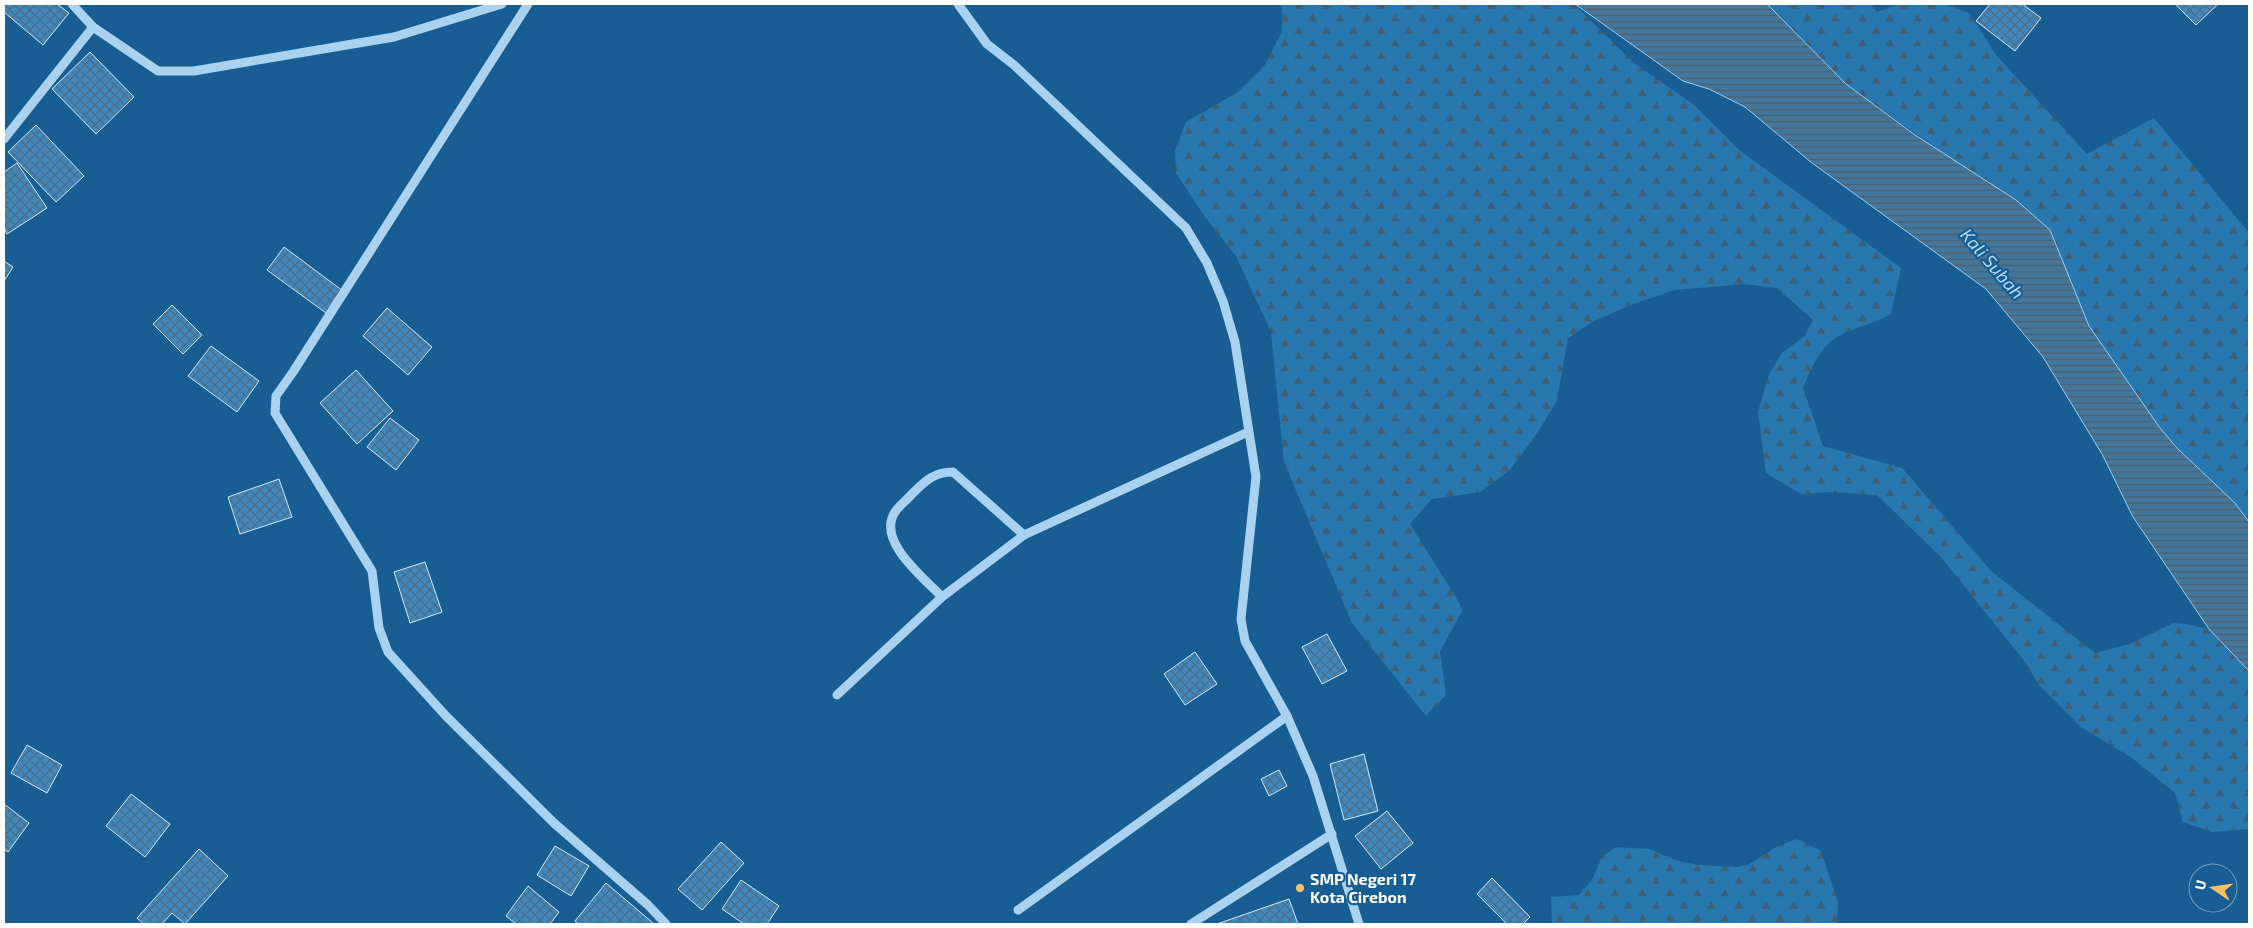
<svg xmlns="http://www.w3.org/2000/svg" width="2253" height="928" font-family="'Exo 2',sans-serif">
  <style>
    .forest { fill: url(#forest-firs) }
    .water { fill: url(#water-rules); stroke: #9ccff2 }
    .building { fill: url(#building-cross-hatch); stroke: #d0e9fb }
    .lines { fill: none; stroke-linecap: round; stroke-linejoin: round }
    .minor { stroke: #a9d2f0; stroke-width: 9 }
    .poi-dot { fill: #ffc068; stroke: #195e93; stroke-width: 2 }
    .labels { text-anchor: middle; stroke-width: 4.5; stroke-linejoin: round; paint-order: stroke }
    .poi-label { font-size: 16px; font-weight: bold; fill: #fff; stroke: #195e93; text-anchor: start }
    .water-label { font-size: 18px; font-style: italic; fill: #b5dbf6; stroke: #195e93 }
  </style>
  <defs>
    <pattern id="forest-firs" width="22" height="20" patternUnits="userSpaceOnUse" patternTransform="scale(1.25)"><rect width="22" height="20" fill="#2977af"/><path d="M5 1l3.5 6h-7zM16 11l3.5 6h-7z" fill="#3c5f79"/></pattern>
    <pattern id="water-rules" width="6" height="5" patternUnits="userSpaceOnUse" patternTransform="scale(1.25)"><rect width="6" height="5" fill="#45769b"/><path d="M0 2.5h6" fill="none" stroke="#495f70"/></pattern>
    <pattern id="building-cross-hatch" width="8" height="8" patternUnits="userSpaceOnUse" patternTransform="scale(1.25)"><rect width="8" height="8" fill="#4287ba"/><path d="M0 0l8 8M0 8l8-8" fill="none" stroke="#466f8e"/></pattern>
  </defs>
  <rect width="100%" height="100%" fill="#195e93"/>
  <g class="forest">
    <path d="M1282,4H1574L1635,64L1693,104L1739,150L1901,268L1891,314C1874,324 1851,328 1837,337C1819,348 1811,369 1803,388L1823,446L1902,468L1991,571L2095,653L2130,644L2173,623L2187,624L2209,629L2249,671V829L2212,832L2183,822L2175,793L2132,758L2081,727L2039,685L2022,658L1941,557L1877,495L1832,492L1801,494L1766,473L1758,412L1769,374L1782,353L1805,336L1813,320L1777,288L1744,284L1675,290L1633,304L1594,321L1568,338L1557,400L1538,432L1510,470L1480,492L1432,499L1410,524L1463,609L1440,652L1446,695L1426,716L1352,623L1284,462L1271,332L1236,256L1205,217L1176,173L1175,151L1186,122L1238,92L1265,65L1282,31Z"/>
    <polygon points="1767,4 1871,4 1877,12 1900,4 1944,4 1969,13 1996,55 2087,154 2154,118 2249,233 2249,522 2235,503 2177,448 2160,428 2089,326 2050,230 1846,84"/>
    <polygon points="1797,839 1821,851 1838,903 1837,924 1552,924 1551,897 1579,895 1592,880 1602,857 1616,847 1649,849 1678,861 1698,865 1737,867 1748,865 1776,847"/>
  </g>
  <polygon class="water" points="1575,4 1767,4 1846,84 1915,135 2016,200 2050,230 2089,326 2160,428 2177,448 2235,503 2249,522 2249,671 2209,629 2133,517 2102,454 2043,357 1986,289 1812,163 1745,107 1709,89 1683,81"/>
  <g class="building">
    <polygon points="4,4 57,4 69,13 43,45 4,12"/>
    <polygon points="1990,4 2022,4 2041,18 2015,51 1976,21"/>
    <polygon points="2175,4 2218,4 2196,25"/>
    <polygon points="90,52 134,97 96,134 52,89"/>
    <polygon points="36,125 84,176 56,202 8,152"/>
    <polygon points="17,163 47,208 7,234 4,228 4,172"/>
    <polygon points="284,247 343,291 326,313 267,270"/>
    <polygon points="4,261 13,267 4,281"/>
    <polygon points="172,305 202,335 183,354 153,324"/>
    <polygon points="387,308 432,347 408,375 363,336"/>
    <polygon points="211,346 259,381 237,412 188,376"/>
    <polygon points="356,370 393,411 357,444 320,403"/>
    <polygon points="390,418 419,440 396,470 367,447"/>
    <polygon points="279,479 292,517 240,534 228,497"/>
    <polygon points="425,562 442,612 410,623 394,572"/>
    <polygon points="1327,634 1347,671 1322,684 1302,647"/>
    <polygon points="1195,652 1217,684 1185,705 1164,674"/>
    <polygon points="27,745 62,765 47,793 11,773"/>
    <polygon points="1364,754 1378,811 1344,820 1330,764"/>
    <polygon points="1279,770 1287,786 1269,796 1261,779"/>
    <polygon points="131,794 170,824 145,857 106,826"/>
    <polygon points="4,804 29,823 8,852 4,849"/>
    <polygon points="1387,811 1413,843 1381,869 1355,836"/>
    <polygon points="721,842 744,863 702,910 678,889"/>
    <polygon points="555,846 589,866 571,896 537,875"/>
    <polygon points="199,849 228,876 185,924 172,913 162,924 144,924 137,918"/>
    <polygon points="1492,878 1530,917 1523,924 1507,924 1477,894"/>
    <polygon points="741,880 779,906 767,924 744,924 722,909"/>
    <polygon points="606,883 653,923 651,924 578,924 575,921"/>
    <polygon points="528,886 559,912 550,924 516,924 506,916"/>
    <polygon points="1289,899 1298,924 1217,924"/>
  </g>
  <g class="lines">
    <g class="minor">
      <polyline points="72,4 93,27"/>
      <polyline points="528,4 293,372 276,396 275,413 372,571 379,628 388,652 446,716 554,823 648,905 666,924"/>
      <polyline points="958,4 987,44 1014,65 1186,228 1207,263 1223,301 1235,342 1256,477 1241,619 1245,641 1287,716 1313,776 1359,924"/>
      <polyline points="4,139 93,27 158,71 194,71 394,37 502,4"/>
      <path d="M942,597C924,578 876,541 895,512C899,506 906,501 911,495C924,482 933,472 953,472L1024,535"/>
      <polyline points="837,695 942,597 1024,535 1248,432"/>
      <polyline points="1018,910 1287,716"/>
      <polyline points="1191,924 1332,834"/>
    </g>
  </g>
  <circle class="poi-dot" cx="1300" cy="888" r="5"/>
  <g class="labels">
    <g class="poi-label">
      <text x="1310" y="885">SMP Negeri 17<tspan x="1310" dy="18">Kota Cirebon</tspan></text>
    </g>
    <g class="water-label">
      <text transform="translate(1992 264) rotate(49)" y="6">Kali Subah</text>
    </g>
  </g>
  <rect width="2253" height="928" fill="none" stroke="#ffffff" stroke-width="10"/>
  <g transform="translate(2213 888) rotate(283)"><circle r="24" fill="#195e93" stroke="#759ebe"/>
  <path d="M0-4L9 19L0 12L-9 19Z" fill="#ffc068"/>
  <text y="-8" font-size="14" font-weight="bold" text-anchor="middle" fill="#ffffff">U</text>
  </g>
</svg>
